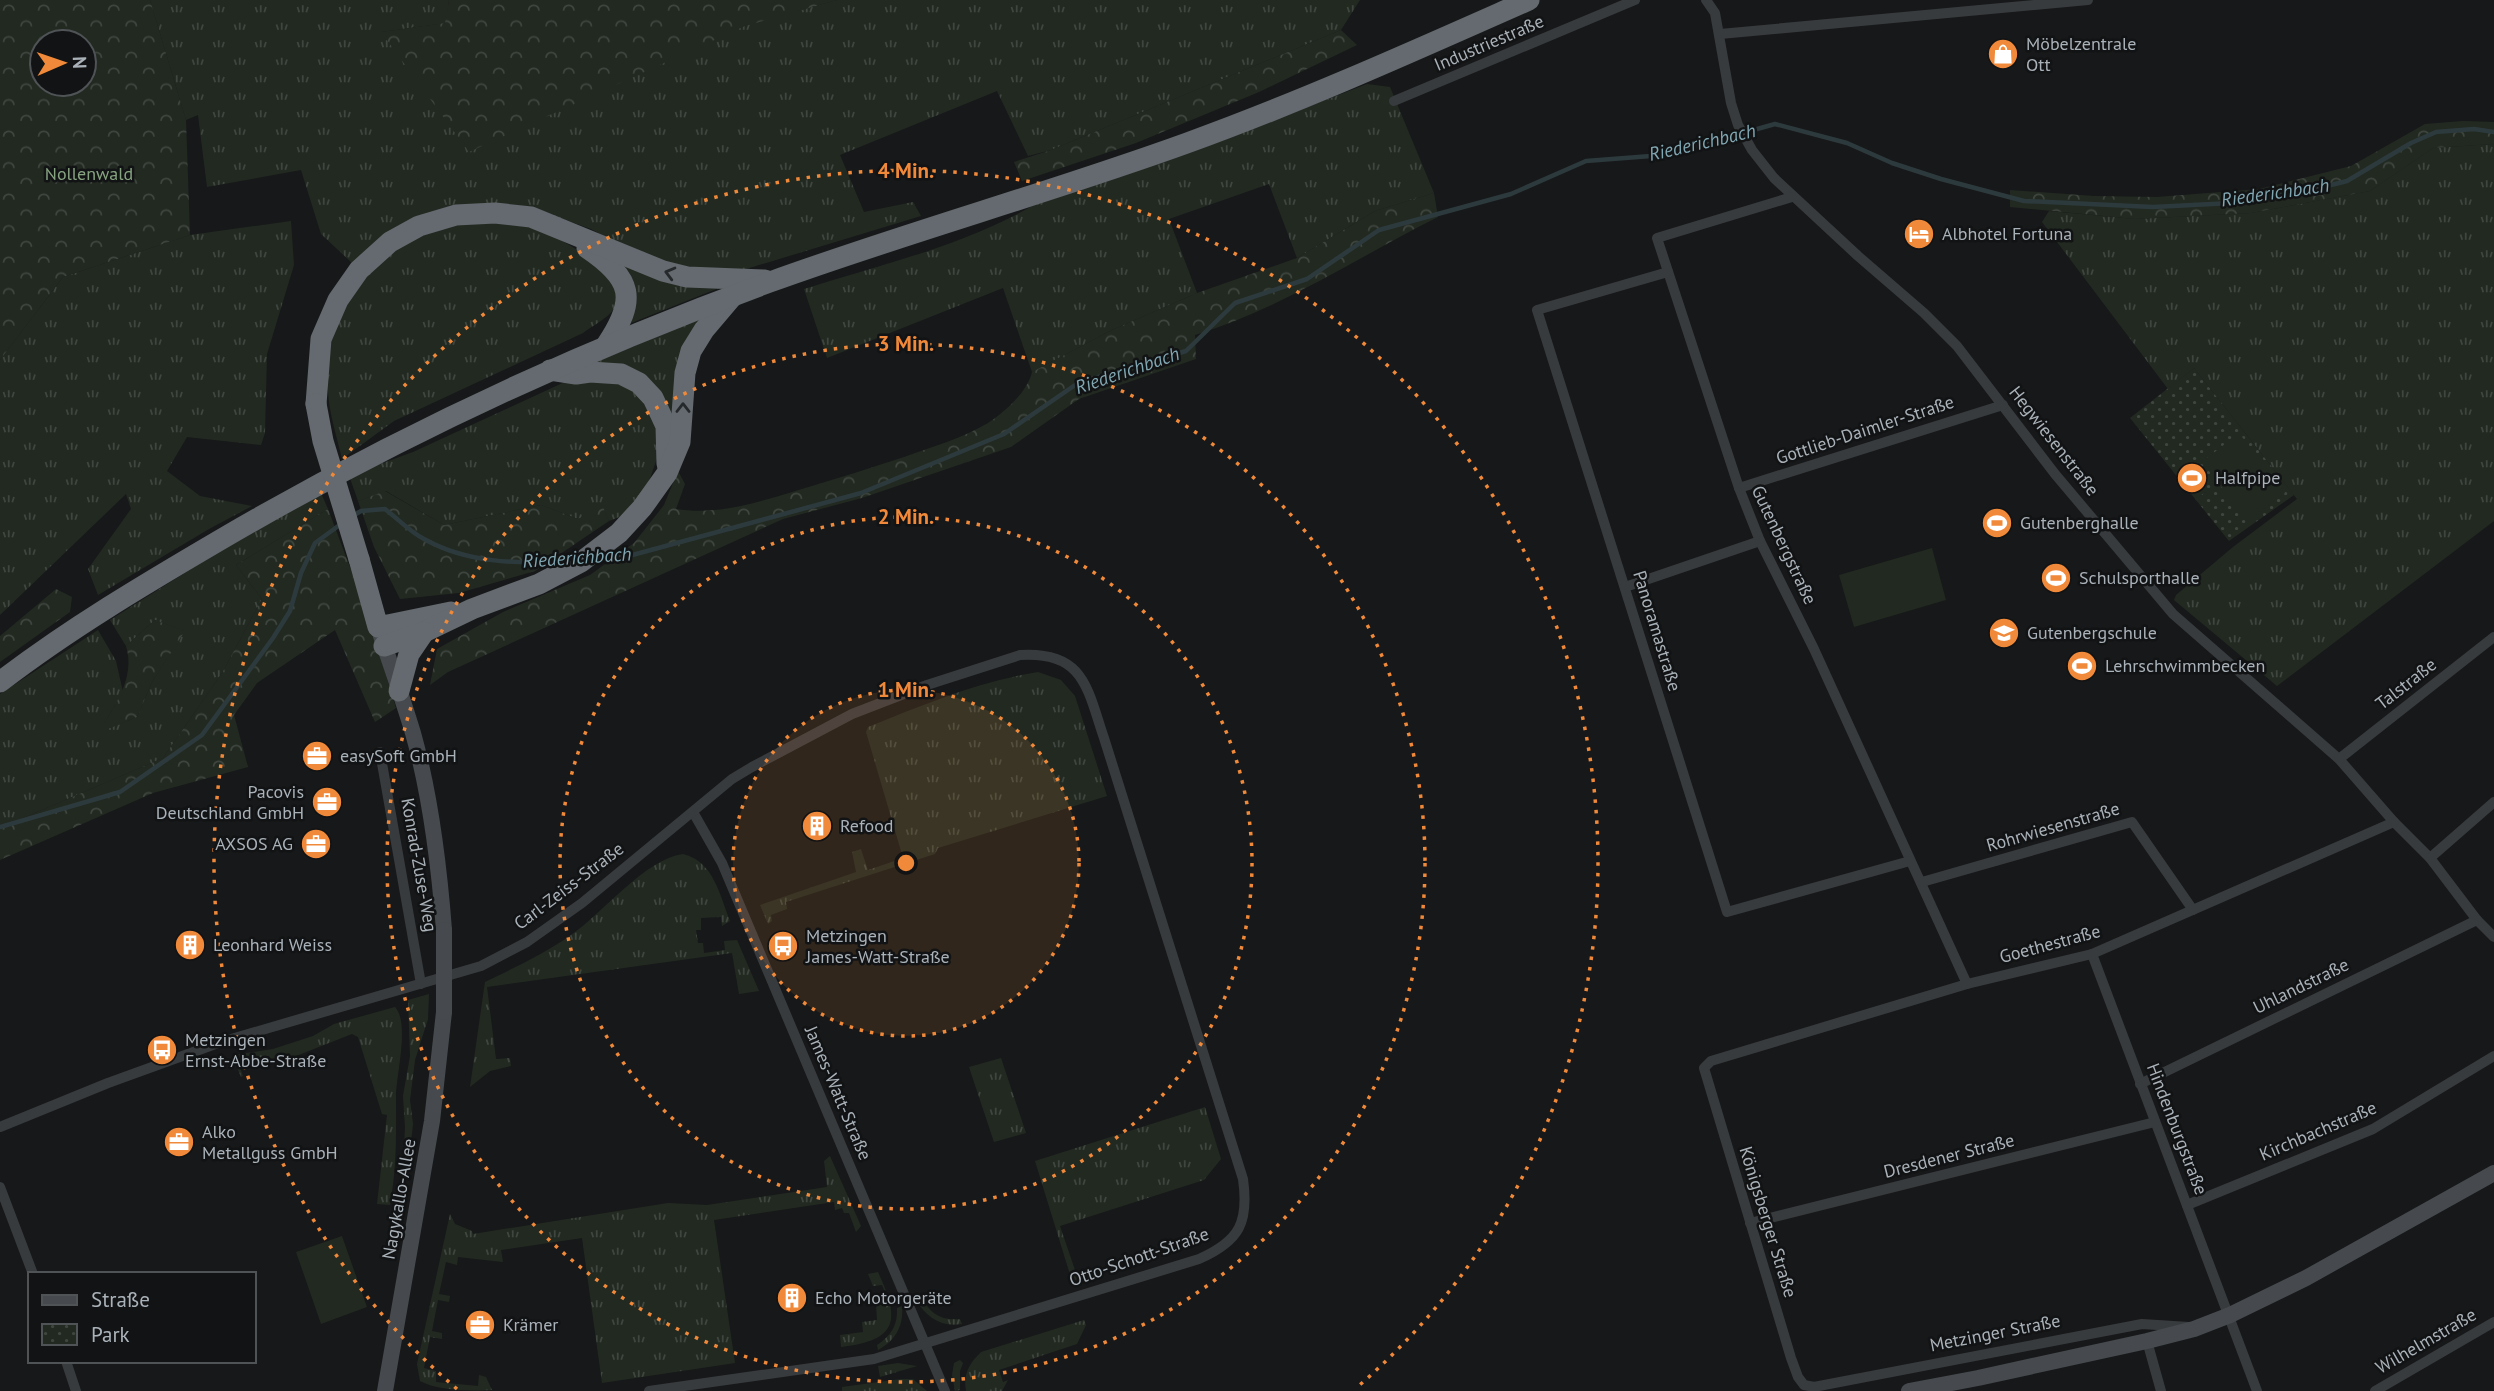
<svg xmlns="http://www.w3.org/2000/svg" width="2494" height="1391" font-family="'PT Sans',sans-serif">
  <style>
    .grass { fill: url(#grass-tufts) }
    .forest { fill: url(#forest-crowns); fill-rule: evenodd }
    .park { fill: url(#park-dots) }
    .garden { fill: #222921 }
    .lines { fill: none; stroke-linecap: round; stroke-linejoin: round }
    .stream { stroke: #2d3a3d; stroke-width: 4.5 }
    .street { stroke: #383b3e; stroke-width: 10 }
    .secondary { stroke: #464a4e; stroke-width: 16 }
    .highway { stroke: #646a6f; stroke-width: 21 }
    .secondary-bridge { stroke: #464a4e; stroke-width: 16 }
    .highway-bridge { stroke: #646a6f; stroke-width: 21 }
    .oneway { stroke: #26292b }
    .ring { fill: none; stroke: #f08939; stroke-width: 3.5; stroke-dasharray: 3.5 7 }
    .labels { text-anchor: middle; stroke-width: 5; stroke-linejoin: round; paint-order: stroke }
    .street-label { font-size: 18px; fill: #aab2b9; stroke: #121314 }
    .poi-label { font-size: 18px; fill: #aab2b9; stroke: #121314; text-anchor: start }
    .park-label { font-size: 18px; fill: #87a481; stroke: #121314 }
    .water-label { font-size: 19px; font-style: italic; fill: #81a7b3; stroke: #121314 }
    .centre { fill: #f08939; stroke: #121314; stroke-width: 3.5 }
    .ring-label { font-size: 21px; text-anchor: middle; font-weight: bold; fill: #f08939; stroke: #121314; stroke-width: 5; stroke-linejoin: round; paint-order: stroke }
  </style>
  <defs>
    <pattern id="grass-tufts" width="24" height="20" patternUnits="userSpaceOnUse" patternTransform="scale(1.75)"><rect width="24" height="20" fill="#222921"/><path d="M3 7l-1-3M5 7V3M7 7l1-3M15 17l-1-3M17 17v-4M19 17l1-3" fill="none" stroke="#3f463f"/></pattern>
    <pattern id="forest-crowns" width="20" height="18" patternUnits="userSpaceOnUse" patternTransform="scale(1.75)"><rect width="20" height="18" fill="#222921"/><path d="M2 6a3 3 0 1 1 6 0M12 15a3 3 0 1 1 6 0" fill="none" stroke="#3f463f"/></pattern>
    <pattern id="park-dots" width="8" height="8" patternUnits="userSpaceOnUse" patternTransform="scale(1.75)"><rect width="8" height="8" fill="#222921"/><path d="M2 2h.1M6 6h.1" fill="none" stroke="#3f463f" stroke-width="1.8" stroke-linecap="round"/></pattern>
  </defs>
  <rect width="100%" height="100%" fill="#171819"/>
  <g class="grass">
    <polygon points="150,0 449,0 446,23 381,32 745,25 837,0 1360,0 1341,30 1051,150 1028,156 997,91 840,155 864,212 913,202 921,216 733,273 683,272 643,258 591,229 532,208 496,203 352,263 321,234 301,170 207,187 198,115 186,120"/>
    <path d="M1367,84L1390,87L1434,193L1375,211L1297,258L1269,184L1169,219L1197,293L1112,330L1032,372L1003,288L827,358L804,289C880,265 962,246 1032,206L1201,148Z"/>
    <polygon points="2494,144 2494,521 2277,686 2174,600 2176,595 2233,547 2297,499 2194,368 2168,389 2042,222 2049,211 2135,219 2251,213 2370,191 2433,148"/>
    <path d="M494,220C506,222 520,222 531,226C555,234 628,274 616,305C611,317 592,326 583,333L394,421L342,459C337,437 329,413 328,391C327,375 327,352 332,337C350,282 398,235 456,223C468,221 482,221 494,220Z"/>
    <polygon points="291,221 294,265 267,354 265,433 261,445 187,437 167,471 200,496 252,506 209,529 98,595 88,569 131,509 126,494 0,615 0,360 63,277 190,235"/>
    <path d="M613,255L724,286L631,323C639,288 635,282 613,255Z"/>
    <polygon points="701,318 676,425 667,411 591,364"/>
    <polygon points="619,379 650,403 662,444 646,490 622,516 609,521 603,508 578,519 541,505 444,525 386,491 358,501 350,478 372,467 413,452 569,380"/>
    <polygon points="321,493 328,509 236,565 262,599 222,673 163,758 0,828 0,694 98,630 116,661 123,692 99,732 137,717 152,682 184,631 155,620 126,646 110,620 223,549"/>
    <path d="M1038,672L1061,680L1075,696L1107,796L938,848L935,854L786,902L787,909L771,915L772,921L768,924L760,905L856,872L852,852L861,849L868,870L903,858L866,732L868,727C922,705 980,681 1038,672Z"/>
    <path d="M683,854C714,862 719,894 730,921L722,926L721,917L701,918V930H696L698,943H703L704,953L725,950L724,941L737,940L759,991L739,994L732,953L487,987L496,1059L510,1058L511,1066L490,1071L470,1087L485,982C514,968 544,954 571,935C603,913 645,859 683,854Z"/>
    <polygon points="429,994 428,1019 415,1060 410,1100 413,1124 408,1169 403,1169 405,1127 403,1096 410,1056 408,1000"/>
    <path d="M395,1007C410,1023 396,1075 396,1097C396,1137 397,1165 390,1205L377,1204L387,1115L382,1114L358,1037L352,1034L273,1065L269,1056L240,1067L243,1076L241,1077L233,1058L234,1055L273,1049L313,1036L334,1024Z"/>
    <polygon points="1001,1058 1026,1133 994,1142 969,1067"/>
    <polygon points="1205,1107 1221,1159 1204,1180 1060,1226 1078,1279 1072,1281 1035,1161"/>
    <path d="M830,1156L861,1226L856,1232L849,1213H844L842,1208L835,1210L834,1202L714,1220L735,1363L602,1383L582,1238L501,1250L503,1262L458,1257L457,1265L446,1262L439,1294L450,1296L449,1302L438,1300L432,1331L442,1333V1339L430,1337L424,1368L436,1371V1382L478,1386L479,1375L486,1377L492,1390C472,1391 438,1391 420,1381L417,1364L450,1214L455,1224L472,1231L473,1234L668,1203L707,1205L827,1187L824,1161Z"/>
    <path d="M878,1272C900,1320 899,1340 841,1347L840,1335L863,1332L862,1322L877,1320L876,1304L889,1302L882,1285L873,1286L868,1274Z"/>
    <path d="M922,1298C930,1314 942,1321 960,1319L962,1324C942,1328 926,1317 916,1300Z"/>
    <path d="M902,1306C904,1326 895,1341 878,1350L877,1345C891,1336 898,1325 897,1308Z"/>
    <path d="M1084,1320L1086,1325L1077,1344L999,1370L1003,1382L1008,1380L1002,1391H966C963,1374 969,1364 981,1352Z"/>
    <polygon points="960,1360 963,1363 960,1371 960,1390 955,1391 952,1375 954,1363"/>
    <polygon points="898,1363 917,1366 880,1377 878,1366"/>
    <polygon points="901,1379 913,1379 927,1391 842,1391 842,1387"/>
  </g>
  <g class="forest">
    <path d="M0,0H150L186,120L190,235L63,277L0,360ZM42,42H84V84H42Z"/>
    <polygon points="449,0 837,0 745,26 469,152 381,32 445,23"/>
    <polygon points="1341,30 1357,45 1259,92 1136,143 1022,181 1014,162 1051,150"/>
    <polygon points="2463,121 2494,122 2494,144 2433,148 2370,191 2251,213 2135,219 2010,207 2010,190 2094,196 2157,197 2259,189 2351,166 2425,124"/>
    <path d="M1434,193L1438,217C1358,257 1281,309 1195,335L1196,359L1079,399L1011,447L862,498L783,519L448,672L430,685L437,649L503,612L590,575L634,543L664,505L678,471L685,484L676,509C719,516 762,501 802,489C836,479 870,468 904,457C932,447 963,438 988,423C1005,412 1028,391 1032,372L1112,330L1197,293L1297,258L1375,211Z"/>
    <polygon points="385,491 444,525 541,505 578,519 603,507 609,521 535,571 459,593 400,599 374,547 358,501"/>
    <polygon points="328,509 365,607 396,708 375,722 335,630 257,683 234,715 248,767 153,793 0,860 0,828 163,758 222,673 262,599 236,565"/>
    <polygon points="56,589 72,597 70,612 0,662 0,636"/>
    <path d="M155,620L185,631L152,682L137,717L98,733C114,707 136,678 126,646Z"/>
  </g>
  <polygon class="park" points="2194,368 2294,495 2229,541 2130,418"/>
  <g class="garden">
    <polygon points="2239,433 2285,493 2248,521 2202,462"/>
    <polygon points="2187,465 2192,470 2196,468 2207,482 2204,485 2208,490 2197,498 2177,473"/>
    <polygon points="1932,548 1946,600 1854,627 1839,575"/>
    <polygon points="342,1236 367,1307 321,1324 296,1252"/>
  </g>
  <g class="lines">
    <g class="stream">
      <path d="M351,517L361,511L385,509C398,519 410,532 424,539C467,563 516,564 564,561"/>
      <polyline points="600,558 625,557 861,493 1004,434 1078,383 1186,351 1235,303 1307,279 1379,230 1511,194 1586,161 1664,155 1775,124 1847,143 1892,163 1941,179 2024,201 2153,207 2232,203 2299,193 2347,181 2411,143 2436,132 2474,129 2494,132"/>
      <polyline points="0,827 120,792 202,735 273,638 290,611 301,573 315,543 341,524"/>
    </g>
    <g class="street">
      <polyline points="1706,0 1715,13 1731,103 1738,125 1752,150 1774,178 1858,256 1924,313 1957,346 2055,474 2173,614 2339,759 2394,822 2430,858 2477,920 2494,937"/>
      <polyline points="1720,34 2088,0"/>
      <polyline points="1394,101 1635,0"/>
      <polyline points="1792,197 1657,238 1739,488 1760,541 1814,649 1967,984"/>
      <polyline points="1668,272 1537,310 1727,912 1910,861"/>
      <polyline points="1739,488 2003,405"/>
      <polyline points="1625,587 1760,541"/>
      <polyline points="380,752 421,984"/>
      <polyline points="2339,759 2494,637"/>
      <polyline points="693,812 722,863 945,1391"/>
      <polyline points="2430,858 2494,802"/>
      <polyline points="1922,882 2132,822 2193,910"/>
      <polyline points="2092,954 2257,1391"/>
      <polyline points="2140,1084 2477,920"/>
      <path d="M0,1127L108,1083L221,1042L481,966L527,942L582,903L732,779L752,767L852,714L927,685L1020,655C1084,651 1087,688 1104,738L1243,1179C1249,1222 1240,1241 1199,1259L874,1359L649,1391"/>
      <polyline points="0,1187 33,1274"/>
      <polyline points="2187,1205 2373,1129 2494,1056"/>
      <polyline points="1750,1223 2155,1122"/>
      <polyline points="2189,1327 2142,1324 1814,1387 1804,1385 1798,1377 1791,1358 1704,1068 1711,1061 1967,984 2092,954 2394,822"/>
      <polyline points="2147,1341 2161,1391"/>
      <polyline points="66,1361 76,1391"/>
      <polyline points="2375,1391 2494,1322"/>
    </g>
    <g class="secondary">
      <path d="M381,636C392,668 403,700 413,733C431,797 439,864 444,930"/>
      <polyline points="385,1391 432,1121 444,1012"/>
      <polyline points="1909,1391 1978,1378 2147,1341 2194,1329 2230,1315 2306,1278 2494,1173"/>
    </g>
    <g class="highway">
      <path d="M587,248C633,279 637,299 607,344"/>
      <polyline points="550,370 576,374 590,372 621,374 639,383 653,398 666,426 667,464"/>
      <polyline points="316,404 321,339 338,300 359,270 390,242 419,226 456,215 495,213 531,217 663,271 687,277 765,280"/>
      <polyline points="359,559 378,627 451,612"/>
      <polyline points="384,646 424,632 472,609 539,584 581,562 619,533 642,508 667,473 680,442 685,373 691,351 704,330 732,297"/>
      <path d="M0,682C69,629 145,584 220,540C396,437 578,352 770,282C908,232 1049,193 1187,143C1303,101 1416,50 1529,0"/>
      <polyline points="399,691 409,654 424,632"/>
    </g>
    <polyline class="secondary-bridge" points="444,1012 444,930"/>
    <polyline class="highway-bridge" points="316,404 323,441 359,559"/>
  </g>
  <defs><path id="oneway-chevron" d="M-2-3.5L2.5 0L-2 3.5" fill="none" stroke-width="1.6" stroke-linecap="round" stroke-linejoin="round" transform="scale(1.75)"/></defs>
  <g class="oneway">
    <use href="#oneway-chevron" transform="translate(670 273) rotate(-165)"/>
    <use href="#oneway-chevron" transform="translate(683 408) rotate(-90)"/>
  </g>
  <circle cx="906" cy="863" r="173" fill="#f08939" fill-opacity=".12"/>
  <g class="ring">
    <circle cx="906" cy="863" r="173"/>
    <circle cx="906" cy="863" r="346"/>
    <circle cx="906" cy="863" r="519"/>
    <path d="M457 1389A692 692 0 1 1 1355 1389"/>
  </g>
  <defs>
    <g id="shop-disc" transform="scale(1.575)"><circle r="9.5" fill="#f08939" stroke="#121314"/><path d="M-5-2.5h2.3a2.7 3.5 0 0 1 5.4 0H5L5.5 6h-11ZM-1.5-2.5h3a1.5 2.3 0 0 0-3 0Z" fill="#fff"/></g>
    <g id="hotel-disc" transform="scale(1.575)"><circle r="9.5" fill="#f08939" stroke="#121314"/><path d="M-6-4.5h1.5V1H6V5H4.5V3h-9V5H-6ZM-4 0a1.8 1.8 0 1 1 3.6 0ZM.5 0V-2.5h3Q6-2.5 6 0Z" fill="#fff"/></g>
    <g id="stadium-disc" transform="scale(1.575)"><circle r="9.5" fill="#f08939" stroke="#121314"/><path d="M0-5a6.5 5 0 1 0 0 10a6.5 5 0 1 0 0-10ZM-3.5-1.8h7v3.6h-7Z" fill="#fff"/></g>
    <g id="school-disc" transform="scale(1.575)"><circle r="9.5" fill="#f08939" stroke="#121314"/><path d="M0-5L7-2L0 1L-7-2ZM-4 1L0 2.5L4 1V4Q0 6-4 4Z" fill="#fff"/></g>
    <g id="office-disc" transform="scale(1.575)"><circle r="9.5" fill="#f08939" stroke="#121314"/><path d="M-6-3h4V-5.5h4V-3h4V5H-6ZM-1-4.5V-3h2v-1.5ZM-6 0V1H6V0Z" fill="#fff"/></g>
    <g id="building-disc" transform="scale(1.575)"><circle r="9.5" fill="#f08939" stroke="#121314"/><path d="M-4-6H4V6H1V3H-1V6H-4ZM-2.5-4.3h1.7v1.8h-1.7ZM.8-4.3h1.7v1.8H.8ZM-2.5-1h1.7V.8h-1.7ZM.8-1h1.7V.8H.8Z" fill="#fff"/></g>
    <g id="bus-disc" transform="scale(1.575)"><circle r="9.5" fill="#f08939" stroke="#121314"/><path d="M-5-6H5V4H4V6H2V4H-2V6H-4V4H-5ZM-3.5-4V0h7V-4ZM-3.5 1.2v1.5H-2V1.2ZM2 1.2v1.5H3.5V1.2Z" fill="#fff"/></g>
  </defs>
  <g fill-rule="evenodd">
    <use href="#shop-disc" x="2003" y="54"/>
    <use href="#hotel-disc" x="1919" y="234"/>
    <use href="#stadium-disc" x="2192" y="478"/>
    <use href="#stadium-disc" x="1997" y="523"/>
    <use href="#stadium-disc" x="2056" y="578"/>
    <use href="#school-disc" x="2004" y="633"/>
    <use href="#stadium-disc" x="2082" y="666"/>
    <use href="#office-disc" x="317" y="756"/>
    <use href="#office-disc" x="327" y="802"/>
    <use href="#building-disc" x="817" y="826"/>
    <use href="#office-disc" x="316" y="844"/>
    <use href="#building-disc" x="190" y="945"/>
    <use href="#bus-disc" x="783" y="946"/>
    <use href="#bus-disc" x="162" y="1050"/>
    <use href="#office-disc" x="179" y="1142"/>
    <use href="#building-disc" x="792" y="1298"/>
    <use href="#office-disc" x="480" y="1325"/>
  </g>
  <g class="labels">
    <g class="street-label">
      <text transform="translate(1489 43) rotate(-23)" y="6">Industriestraße</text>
      <text transform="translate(1865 430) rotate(-18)" y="6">Gottlieb-Daimler-Straße</text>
      <text transform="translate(2054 441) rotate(52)" y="6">Hegwiesenstraße</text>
      <text transform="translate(1784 545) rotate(65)" y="6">Gutenbergstraße</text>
      <text transform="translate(1657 631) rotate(73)" y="6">Panoramastraße</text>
      <text transform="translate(2406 684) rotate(-38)" y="6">Talstraße</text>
      <text transform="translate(2053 827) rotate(-16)" y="6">Rohrwiesenstraße</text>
      <text transform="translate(419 865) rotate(80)" y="6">Konrad-Zuse-Weg</text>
      <text transform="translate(569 886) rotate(-37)" y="6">Carl-Zeiss-Straße</text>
      <text transform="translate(2050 944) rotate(-15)" y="6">Goethestraße</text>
      <text transform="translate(2301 986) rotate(-26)" y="6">Uhlandstraße</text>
      <text transform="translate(838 1093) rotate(67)" y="6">James-Watt-Straße</text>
      <text transform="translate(2177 1129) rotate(69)" y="6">Hindenburgstraße</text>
      <text transform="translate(2318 1131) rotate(-23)" y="6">Kirchbachstraße</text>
      <text transform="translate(1949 1156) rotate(-14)" y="6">Dresdener Straße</text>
      <text transform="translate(399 1199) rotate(-80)" y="6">Nagykallo-Allee</text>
      <text transform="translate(1768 1222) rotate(73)" y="6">Königsberger Straße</text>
      <text transform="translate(1139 1257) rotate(-19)" y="6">Otto-Schott-Straße</text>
      <text transform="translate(1995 1333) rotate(-11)" y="6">Metzinger Straße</text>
      <text transform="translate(2426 1341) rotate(-30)" y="6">Wilhelmstraße</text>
    </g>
    <g class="poi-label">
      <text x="2026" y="50">Möbelzentrale<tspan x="2026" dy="21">Ott</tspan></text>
      <text x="1942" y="240">Albhotel Fortuna</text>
      <text x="2215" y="484">Halfpipe</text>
      <text x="2020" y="529">Gutenberghalle</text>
      <text x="2079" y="584">Schulsporthalle</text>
      <text x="2027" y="639">Gutenbergschule</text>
      <text x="2105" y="672">Lehrschwimmbecken</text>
      <text x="340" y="762">easySoft GmbH</text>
      <text x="304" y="798" text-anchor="end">Pacovis<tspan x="304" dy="21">Deutschland GmbH</tspan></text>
      <text x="840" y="832">Refood</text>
      <text x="293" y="850" text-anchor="end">AXSOS AG</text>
      <text x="806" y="942">Metzingen<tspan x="806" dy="21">James-Watt-Straße</tspan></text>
      <text x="213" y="951">Leonhard Weiss</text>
      <text x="185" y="1046">Metzingen<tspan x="185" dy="21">Ernst-Abbe-Straße</tspan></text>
      <text x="202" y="1138">Alko<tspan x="202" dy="21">Metallguss GmbH</tspan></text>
      <text x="815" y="1304">Echo Motorgeräte</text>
      <text x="503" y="1331">Krämer</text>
    </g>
    <g class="park-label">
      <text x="89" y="180">Nollenwald</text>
    </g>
    <g class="water-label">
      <text transform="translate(1702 142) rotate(-13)" y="7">Riederichbach</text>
      <text transform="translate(2275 192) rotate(-8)" y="7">Riederichbach</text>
      <text transform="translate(1127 370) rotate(-19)" y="7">Riederichbach</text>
      <text transform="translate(577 557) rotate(-4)" y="7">Riederichbach</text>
    </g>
  </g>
  <circle cx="906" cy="863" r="10" class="centre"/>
  <g class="ring-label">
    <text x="906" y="178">4 Min.</text>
    <text x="906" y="351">3 Min.</text>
    <text x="906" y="524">2 Min.</text>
    <text x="906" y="697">1 Min.</text>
  </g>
  <rect x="28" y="1272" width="228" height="91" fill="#121314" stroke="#4f5356" stroke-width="2"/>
  <rect x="42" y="1295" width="35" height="10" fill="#464a4e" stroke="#4f5356" stroke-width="2"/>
  <text x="91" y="1307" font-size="21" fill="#aab2b9">Straße</text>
  <rect x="42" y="1324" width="35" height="21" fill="url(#park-dots)" stroke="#4f5356" stroke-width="2"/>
  <text x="91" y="1342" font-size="21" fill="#aab2b9">Park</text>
  <g transform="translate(63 63) rotate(88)"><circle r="33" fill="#121314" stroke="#4f5356" stroke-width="2"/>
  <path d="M0-5L12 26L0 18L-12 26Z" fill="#f08939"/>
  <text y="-10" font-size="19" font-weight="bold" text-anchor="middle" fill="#aab2b9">N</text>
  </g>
</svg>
